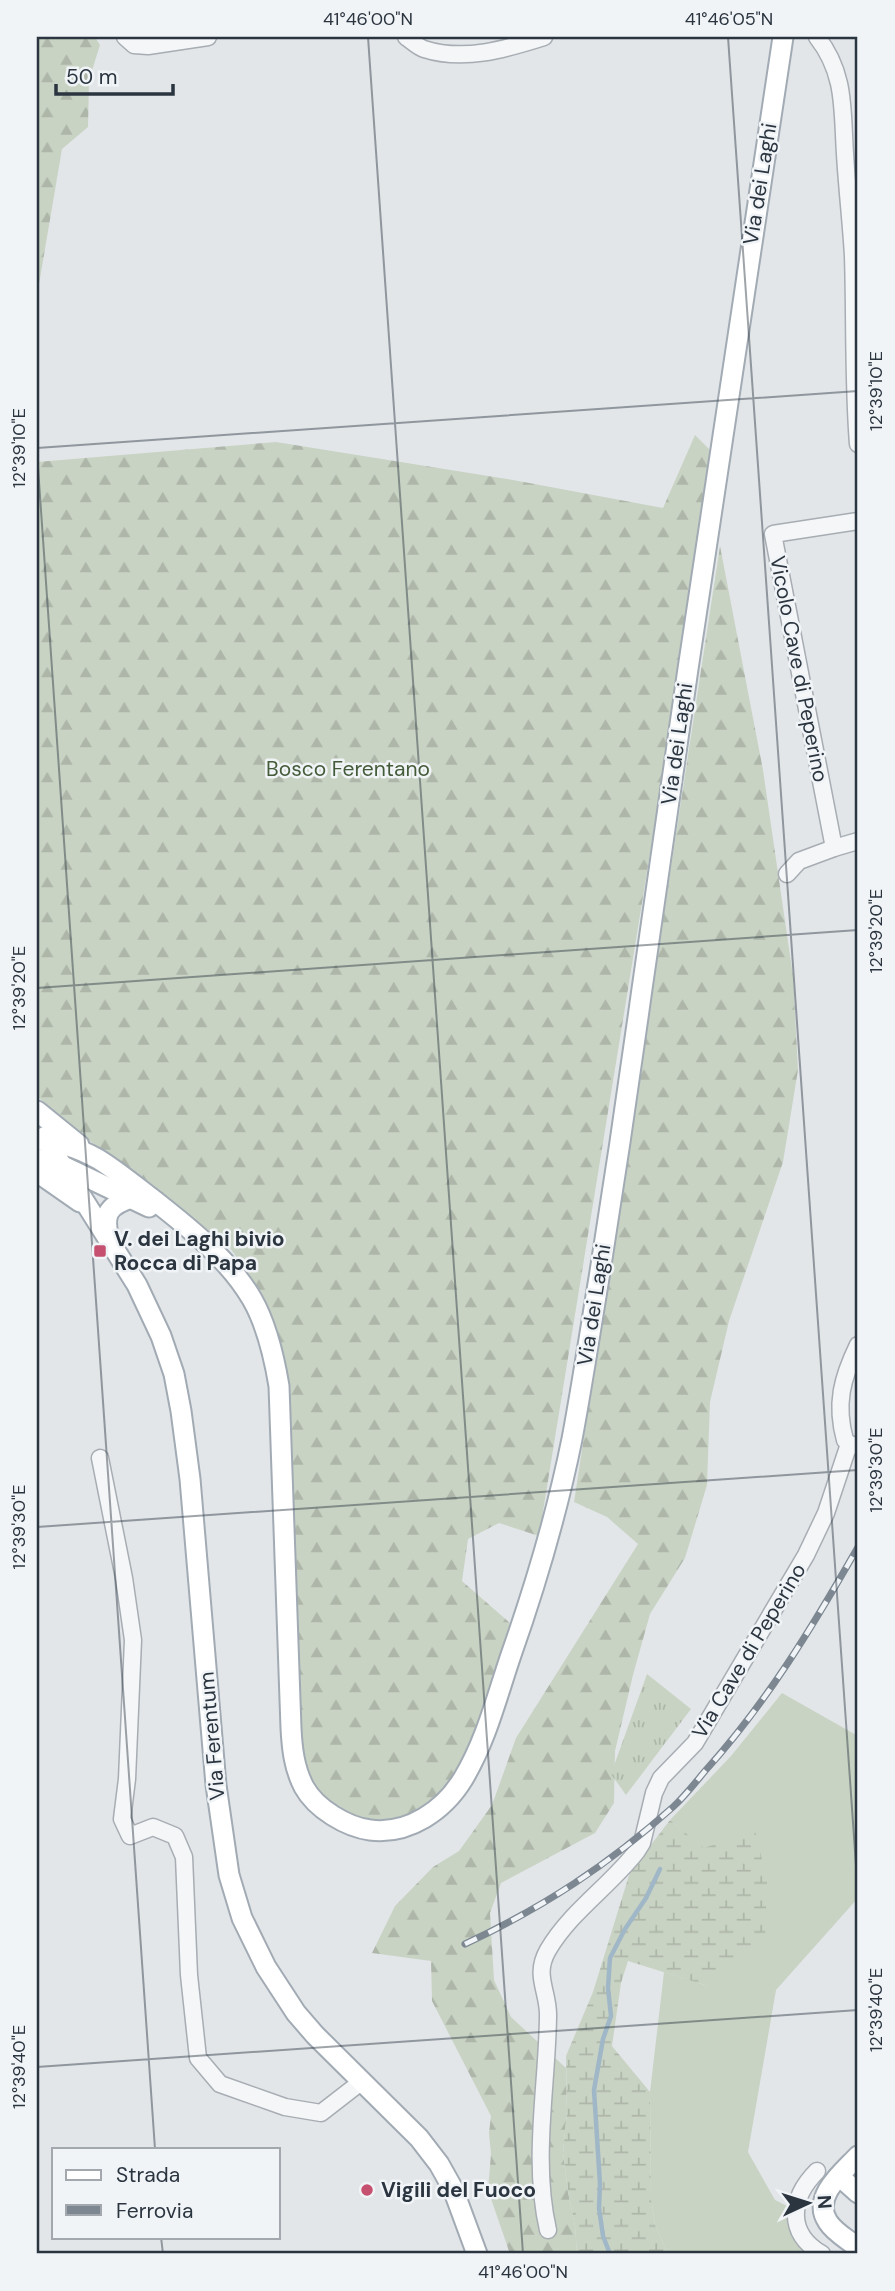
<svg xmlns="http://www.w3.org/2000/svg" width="895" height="2291" font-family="'DM Sans',sans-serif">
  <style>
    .grass { fill: #c9d3c4 }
    .forest { fill: url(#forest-firs) }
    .wetland { fill: url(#wetland-marsh) }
    .park { fill: url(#park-tufts) }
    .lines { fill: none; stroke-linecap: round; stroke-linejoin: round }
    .stream { stroke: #a0b7c7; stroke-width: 4.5 }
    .minor-casing { stroke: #a7adb3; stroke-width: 19 }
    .major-casing { stroke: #a2abb4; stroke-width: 23 }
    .minor { stroke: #f4f6f8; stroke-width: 16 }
    .major { stroke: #fff; stroke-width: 19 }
    .rail-casing { stroke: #7c8792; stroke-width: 7 }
    .rail { stroke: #f1f4f7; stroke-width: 4.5; stroke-dasharray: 13; stroke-linecap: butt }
    .ticks { fill: none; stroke: #2b3540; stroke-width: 2; stroke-opacity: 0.45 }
    .poi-dot { fill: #c5506f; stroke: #f1f4f7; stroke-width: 2.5 }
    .labels { text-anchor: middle; stroke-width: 5; stroke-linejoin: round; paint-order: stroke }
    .street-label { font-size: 21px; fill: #2b3540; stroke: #f1f4f7 }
    .park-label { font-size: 21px; fill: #445b39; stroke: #f1f4f7 }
    .poi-label { font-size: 21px; font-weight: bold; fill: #2b3540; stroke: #f1f4f7; text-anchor: start }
    .neatline { fill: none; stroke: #2b3540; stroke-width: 2.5 }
    .ticks-label { font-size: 18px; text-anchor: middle; fill: #2b3540 }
  </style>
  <defs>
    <pattern id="forest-firs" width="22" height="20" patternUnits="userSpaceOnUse" patternTransform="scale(1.75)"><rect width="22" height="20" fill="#c9d3c4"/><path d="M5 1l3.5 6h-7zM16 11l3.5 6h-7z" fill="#adb6a9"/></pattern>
    <pattern id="wetland-marsh" width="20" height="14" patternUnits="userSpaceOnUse" patternTransform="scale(1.75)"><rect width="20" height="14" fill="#c9d3c4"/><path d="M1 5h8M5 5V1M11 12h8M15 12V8" fill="none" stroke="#adb6a9"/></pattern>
    <pattern id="park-tufts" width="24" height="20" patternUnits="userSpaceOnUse" patternTransform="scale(1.75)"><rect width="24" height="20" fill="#c9d3c4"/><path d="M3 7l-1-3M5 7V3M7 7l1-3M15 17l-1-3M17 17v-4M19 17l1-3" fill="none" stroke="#adb6a9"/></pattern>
  </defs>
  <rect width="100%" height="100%" fill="#e2e6e9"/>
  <polygon class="grass" points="782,1693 858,1736 858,1898 776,1990 748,2152 775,2200 793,2209 815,2254 668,2254 655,2225 651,2198 650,2092 664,1972 708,1986 704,1849 670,1820 731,1756"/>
  <g class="forest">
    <polygon points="37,37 95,37 100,45 89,80 88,127 62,149 37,296"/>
    <polygon points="695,435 710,450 704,522 539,1536 499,1523 468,1539 462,1581 510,1623 472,1749 454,1779 426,1810 384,1822 361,1823 323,1801 304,1776 297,1737 289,1412 283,1354 262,1293 228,1245 61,1119 37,1096 37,462 276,442 513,480 663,508"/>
    <polygon points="720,546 763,770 793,976 798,1070 783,1162 729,1321 710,1402 707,1485 685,1558 650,1614 633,1675 615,1751 614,1803 595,1833 501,1883 490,1913 494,1980 511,2017 566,2068 567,2111 563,2153 568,2192 575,2226 577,2254 510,2254 488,2190 491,2154 489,2133 491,2116 432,2001 431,1961 372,1953 395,1906 433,1867 459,1851 492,1805 516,1738 638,1544 607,1517 574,1502"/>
  </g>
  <polygon class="wetland" points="670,1820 704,1848 755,1830 767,1881 765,1938 708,1986 628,1961 621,1983 612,2046 650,2092 651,2198 655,2225 668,2254 577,2254 575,2226 568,2192 563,2153 567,2111 566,2056 593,1992 630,1872"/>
  <polygon class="park" points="647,1674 691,1709 626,1795 611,1774"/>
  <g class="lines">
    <polyline class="stream" points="610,2254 603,2236 599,2208 600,2184 594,2090 603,2039 611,2016 608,1988 610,1958 625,1929 646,1898 660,1869"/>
    <g class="minor-casing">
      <g id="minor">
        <polyline points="125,37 134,45 148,46 208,37"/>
        <path d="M406,37C412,41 418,47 424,49C464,62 506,49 544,37"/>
        <path d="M817,37C846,74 842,110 845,154C847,188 851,222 853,256C855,318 853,381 858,444"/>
        <polyline points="834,848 773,534 858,521"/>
        <polyline points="787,874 799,861 834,848 858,841"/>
        <path d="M858,1345C842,1378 835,1404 845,1440L849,1444L858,1446"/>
        <polyline points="100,1458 124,1578 133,1640 127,1779 122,1819 130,1836 153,1827 175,1836 184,1857 189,1975 198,2058 220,2084 285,2107 321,2113 361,2082"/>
        <path d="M817,2171C790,2198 786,2233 822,2254"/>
        <path d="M548,2230C532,2160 547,2088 548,2017C549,1991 533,1976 548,1950C571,1911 610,1886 637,1851L642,1843L654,1793L661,1778L695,1743L806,1555L826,1513L849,1444"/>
      </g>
    </g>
    <g class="major-casing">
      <g id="major">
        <polyline points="37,1111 79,1145"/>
        <polyline points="44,1137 137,1285 161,1336 174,1374 181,1411 190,1479 216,1785 229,1875 242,1918 266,1967 296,2013 315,2035 419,2138 439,2164 453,2189 477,2254"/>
        <path d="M37,1140C57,1141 80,1149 98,1159C116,1170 133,1184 150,1197C187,1226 228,1258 252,1299C267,1325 274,1356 279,1386L291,1728C292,1748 294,1768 304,1787C316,1809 347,1827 370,1830C409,1835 444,1810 463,1779C486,1741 497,1696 511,1655C536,1584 557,1513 572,1439C582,1386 590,1332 599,1278C614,1184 628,1090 641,996C686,676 734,356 783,37"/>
        <polyline points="37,1159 63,1166 149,1207"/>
        <polyline points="37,1172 80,1202"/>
        <path d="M109,1239C103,1215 107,1206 131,1198"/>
        <path d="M858,2156C843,2172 811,2197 828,2222C835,2233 849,2240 858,2248"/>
        <polyline points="839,2176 858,2193"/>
      </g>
    </g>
    <use href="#minor" class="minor"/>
    <use href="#major" class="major"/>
    <g class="rail-casing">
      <path id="rail" d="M465,1944C544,1907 608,1865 673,1807C685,1796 695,1783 705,1771C766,1704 813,1626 858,1547"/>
    </g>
    <use href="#rail" class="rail"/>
  </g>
  <path class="ticks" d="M368,37L523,2254M728,37L858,1894M37,448L858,391M37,453L155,2149M37,988L858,930M37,1527L858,1470M37,2067L858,2010M161,2237L163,2254"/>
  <g class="poi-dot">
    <rect x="93" y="1244" width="14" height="14" rx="3.5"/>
    <circle cx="367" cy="2190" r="7"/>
  </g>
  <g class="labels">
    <g class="street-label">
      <text transform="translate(760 184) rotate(-81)" y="7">Via dei Laghi</text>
      <text transform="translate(799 669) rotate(79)" y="7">Vicolo Cave di Peperino</text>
      <text transform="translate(677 744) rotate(-82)" y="7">Via dei Laghi</text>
      <text transform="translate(594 1305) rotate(-81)" y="7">Via dei Laghi</text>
      <text transform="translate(749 1651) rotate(-59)" y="7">Via Cave di Peperino</text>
      <text transform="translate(212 1736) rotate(-95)" y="7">Via Ferentum</text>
    </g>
    <g class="park-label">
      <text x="348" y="776">Bosco Ferentano</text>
    </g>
    <g class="poi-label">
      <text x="114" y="1246">V. dei Laghi bivio<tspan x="114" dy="24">Rocca di Papa</tspan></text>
      <text x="381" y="2197">Vigili del Fuoco</text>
    </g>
  </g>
  <rect width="895" height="2291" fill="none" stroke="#f1f4f7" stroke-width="77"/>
  <rect x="52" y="2148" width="228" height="91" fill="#f1f4f7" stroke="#a2a8ae" stroke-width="2"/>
  <rect x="66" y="2170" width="35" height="10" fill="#ffffff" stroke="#a2a8ae" stroke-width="2"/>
  <text x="116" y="2182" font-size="21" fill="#2b3540">Strada</text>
  <rect x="66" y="2205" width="35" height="10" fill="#7c8792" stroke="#a2a8ae" stroke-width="2"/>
  <text x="116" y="2218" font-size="21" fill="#2b3540">Ferrovia</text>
  <g transform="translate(808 2203) rotate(86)" stroke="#f1f4f7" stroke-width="5" paint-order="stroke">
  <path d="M0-5L12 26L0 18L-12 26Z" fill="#2b3540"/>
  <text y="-10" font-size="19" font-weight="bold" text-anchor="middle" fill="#2b3540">N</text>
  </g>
  <path d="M56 84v10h117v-10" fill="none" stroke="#2b3540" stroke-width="3.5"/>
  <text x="66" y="84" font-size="21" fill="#2b3540" stroke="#f1f4f7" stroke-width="5" paint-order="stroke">50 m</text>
  <rect x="38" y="38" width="818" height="2214" class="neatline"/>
  <g class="ticks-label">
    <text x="368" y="25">41°46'00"N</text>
    <text x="729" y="25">41°46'05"N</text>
    <text transform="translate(876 391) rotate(-90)" y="6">12°39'10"E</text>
    <text transform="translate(19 448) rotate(-90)" y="6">12°39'10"E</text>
    <text transform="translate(876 931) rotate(-90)" y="6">12°39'20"E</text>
    <text transform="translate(19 988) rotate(-90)" y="6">12°39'20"E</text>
    <text transform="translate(876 1470) rotate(-90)" y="6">12°39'30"E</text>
    <text transform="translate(19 1527) rotate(-90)" y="6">12°39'30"E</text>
    <text transform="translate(876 2010) rotate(-90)" y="6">12°39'40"E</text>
    <text transform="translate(19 2067) rotate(-90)" y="6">12°39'40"E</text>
    <text x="523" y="2278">41°46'00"N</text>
  </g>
</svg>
